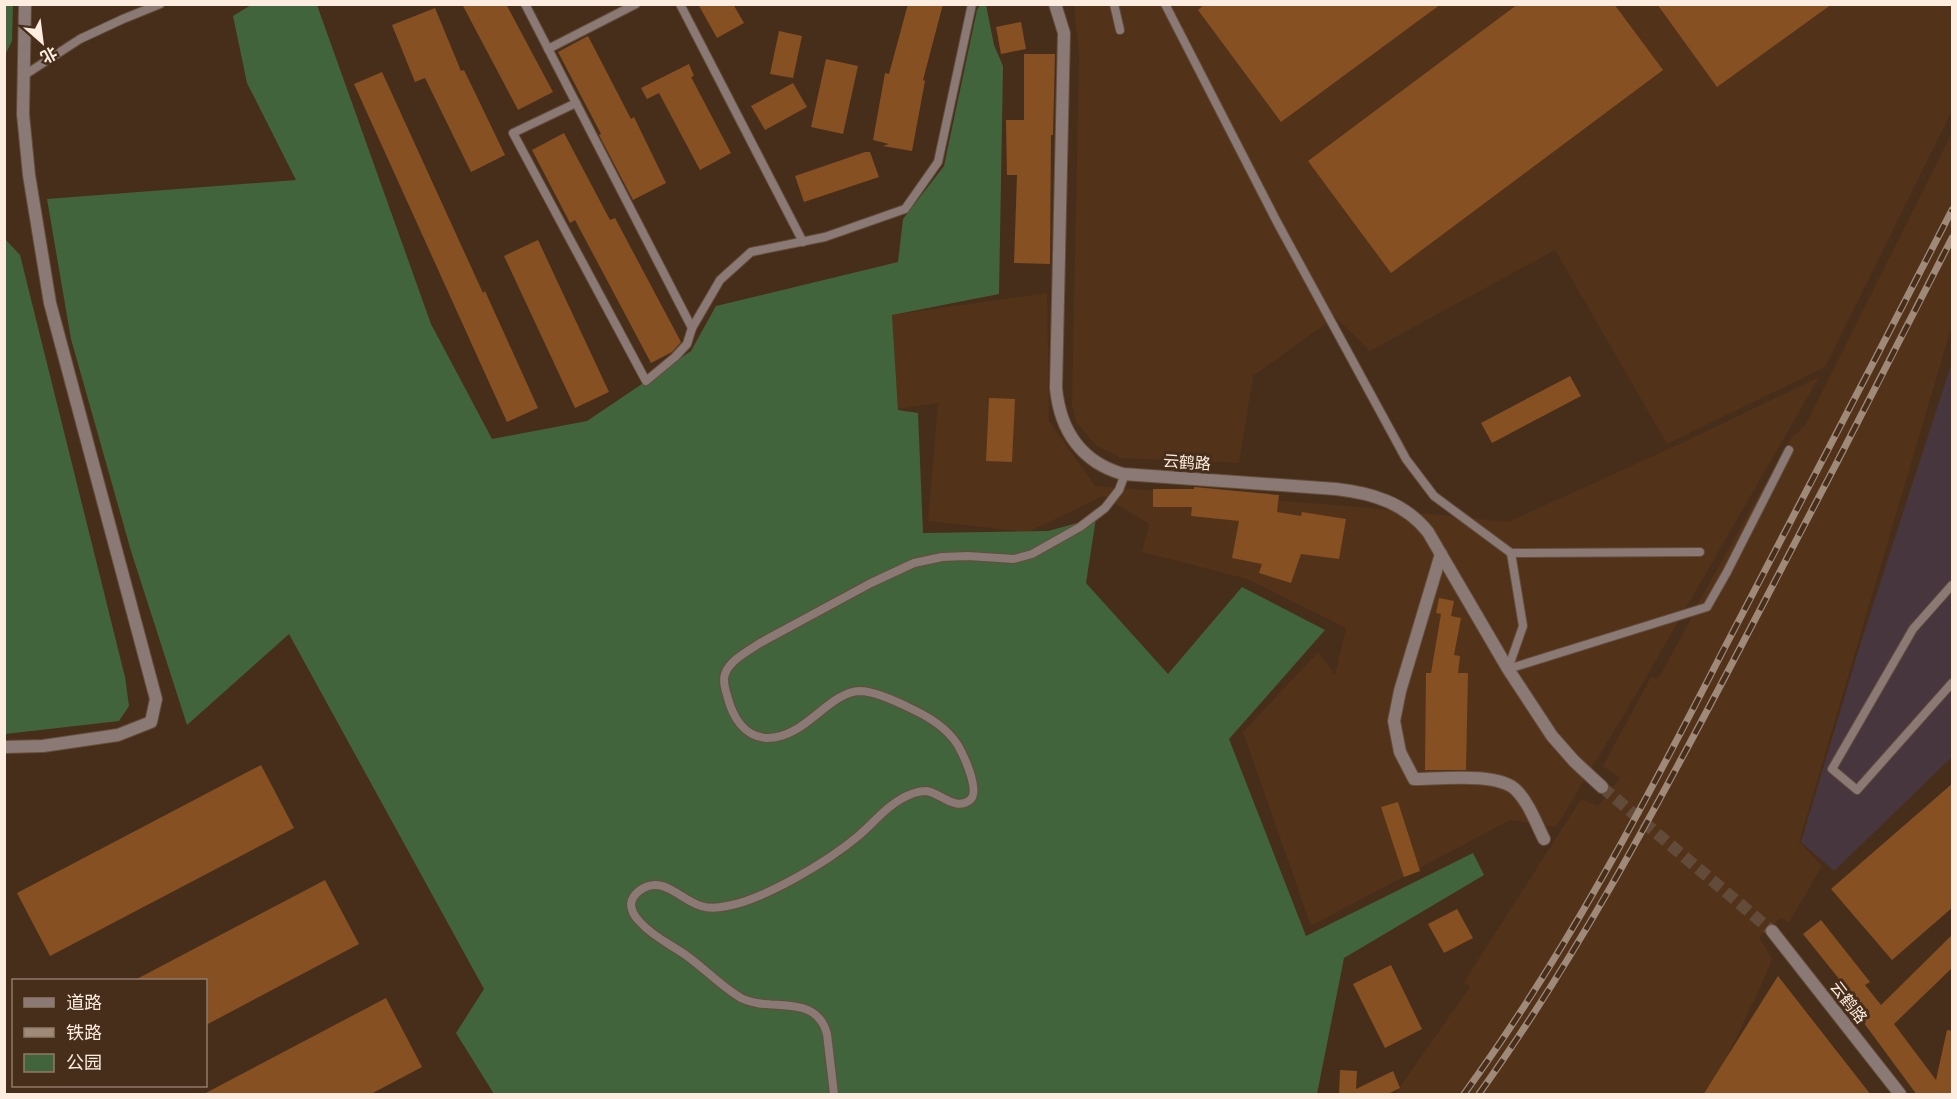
<svg xmlns="http://www.w3.org/2000/svg" width="1957" height="1099" font-family="Helvetica,'Noto Sans SC',sans-serif">
  <style>
    .commercial { fill: #48363e }
    .built { fill: #523319 }
    .green { fill: #42643d }
    .building { fill: #865023 }
    .lines { fill: none; stroke-linecap: round; stroke-linejoin: round }
    .tertiary-tunnel { stroke: #624b38; stroke-width: 12; stroke-dasharray: 12 6; stroke-linecap: butt }
    .service-casing { stroke: #644d3a; stroke-width: 10 }
    .minor-casing { stroke: #644d3a; stroke-width: 14 }
    .tertiary-casing { stroke: #644d3a; stroke-width: 14 }
    .service { stroke: #8a7975; stroke-width: 8 }
    .minor { stroke: #8a7975; stroke-width: 12 }
    .tertiary { stroke: #8a7975; stroke-width: 12 }
    .rail-casing { stroke: #9f8a7a; stroke-width: 7 }
    .rail { stroke: #472e1a; stroke-width: 4.5; stroke-dasharray: 14; stroke-linecap: butt }
    .labels { text-anchor: middle; stroke-width: 6; stroke-linejoin: round; paint-order: stroke }
    .street-label { font-size: 16px; fill: #fdede0; stroke: #472e1a }
  </style>
  <rect width="100%" height="100%" fill="#472e1a"/>
  <polygon class="commercial" points="1952,362 1952,757 1834,871 1801,842 1861,642"/>
  <g class="built">
    <polygon points="1074,5 1952,5 1952,111 1825,367 1667,444 1555,250 1370,351 1335,317 1253,376 1239,463 1121,458 1096,445 1076,422 1072,404 1079,57"/>
    <polygon points="1952,133 1952,325 1799,842 1822,866 1789,922 1781,918 1759,937 1772,959 1760,988 1724,1063 1703,1094 1395,1094 1470,987 1464,982 1581,799 1598,806 1620,778 1603,766 1651,677 1658,679 1691,619 1701,598 1791,438 1806,424"/>
    <polygon points="1047,293 1049,421 1095,486 1372,508 1508,522 1684,442 1819,377 1641,686 1556,827 1510,820 1311,926 1243,732 1318,652 1335,675 1346,628 1247,579 1142,552 1149,524 1103,496 1028,532 928,521 938,403 898,409 892,315"/>
  </g>
  <g class="green">
    <polygon points="5,4 13,5 12,41 5,55"/>
    <polygon points="251,5 317,5 431,324 492,439 587,421 691,351 716,306 898,262 903,219 944,166 977,10 980,5 986,5 994,45 1003,66 999,294 892,315 898,410 918,413 923,533 1048,531 1096,518 1086,583 1168,674 1242,587 1325,630 1229,739 1306,936 1473,853 1484,875 1344,958 1317,1094 494,1094 456,1033 484,989 289,634 187,725 131,551 71,339 47,199 296,180 247,83 233,16"/>
    <polygon points="4,238 20,255 125,677 129,706 119,721 5,734"/>
  </g>
  <g class="building">
    <polygon points="462,4 506,4 553,92 518,110"/>
    <polygon points="698,4 733,4 744,23 717,38"/>
    <polygon points="908,4 943,4 923,80 925,81 912,151 883,146 889,144 873,140 885,73 889,74"/>
    <polygon points="1205,4 1441,4 1281,122 1198,10"/>
    <polygon points="1518,4 1614,4 1663,70 1391,273 1308,161"/>
    <polygon points="1657,4 1832,4 1717,87"/>
    <polygon points="435,8 461,71 464,70 505,155 471,172 425,78 415,82 392,25"/>
    <polygon points="1021,22 1026,49 1001,54 996,27"/>
    <polygon points="779,31 802,36 793,78 770,74"/>
    <polygon points="588,36 631,119 634,117 666,183 633,200 599,135 601,134 558,52"/>
    <polygon points="1024,54 1055,54 1053,135 1051,135 1050,264 1014,263 1017,175 1007,175 1006,120 1024,120"/>
    <polygon points="826,59 858,66 843,134 811,127"/>
    <polygon points="689,64 694,76 691,77 731,153 700,170 659,93 647,99 641,88"/>
    <polygon points="382,72 483,293 485,291 538,408 507,422 354,84"/>
    <polygon points="793,83 807,107 765,130 751,106"/>
    <polygon points="564,133 610,220 615,218 681,342 672,352 651,363 575,220 570,223 532,150"/>
    <polygon points="865,152 870,152 879,177 804,202 795,176"/>
    <polygon points="538,240 609,392 575,408 504,256"/>
    <polygon points="1570,376 1581,396 1492,443 1481,423"/>
    <polygon points="989,398 1015,399 1012,462 986,461"/>
    <polygon points="1194,487 1279,495 1277,512 1301,516 1302,512 1346,519 1339,559 1301,554 1291,583 1259,573 1262,564 1232,558 1239,521 1191,516 1192,507 1153,507 1153,489 1194,489"/>
    <polygon points="1439,598 1454,601 1451,616 1461,618 1454,655 1460,656 1458,673 1468,673 1466,770 1425,770 1426,673 1431,673 1441,614 1436,613"/>
    <polygon points="261,765 294,828 50,956 17,893"/>
    <polygon points="1953,783 1953,907 1892,960 1831,889"/>
    <polygon points="1398,802 1420,871 1404,877 1381,807"/>
    <polygon points="325,880 359,944 206,1025 206,981 133,981"/>
    <polygon points="1457,909 1473,938 1444,953 1428,924"/>
    <polygon points="1821,920 1870,982 1865,985 1881,1005 1953,934 1953,967 1894,1024 1936,1080 1947,1030 1953,1031 1953,1095 1917,1095 1858,1015 1864,1010 1803,934"/>
    <polygon points="1391,965 1422,1029 1385,1048 1353,984"/>
    <polygon points="1778,976 1871,1095 1703,1095"/>
    <polygon points="386,998 422,1067 369,1095 202,1095"/>
    <polygon points="1340,1070 1357,1071 1356,1089 1393,1071 1400,1088 1386,1095 1339,1095"/>
  </g>
  <g class="lines">
    <polyline class="tertiary-tunnel" points="1602,787 1772,931"/>
    <g class="service-casing">
      <g id="service">
        <polyline points="525,4 692,328"/>
        <polyline points="680,4 803,242"/>
        <polyline points="1114,4 1120,30"/>
        <polyline points="1165,4 1277,222 1406,459 1434,496 1511,553 1700,552"/>
        <polyline points="548,49 636,4"/>
        <polyline points="23,76 80,39 123,19 160,4"/>
        <polyline points="576,103 513,133 646,381 675,357 687,344 692,328 720,280 751,252 825,237 905,209 938,162 972,4"/>
        <polyline points="1952,585 1913,629 1832,769 1857,790 1952,683"/>
        <polyline points="1508,669 1707,607 1727,572 1789,450"/>
        <polyline points="1508,669 1523,626 1511,553"/>
        <path d="M834,1094L827,1034C816,992 770,1013 741,998C722,987 705,969 687,956C672,945 653,937 640,922C635,917 631,911 631,904C632,898 635,894 639,891C662,873 680,900 701,906C710,909 718,908 727,906C765,899 827,862 857,837C872,825 883,809 901,799C908,795 917,791 926,791C939,792 956,812 970,800C980,792 966,761 961,751C952,732 933,719 914,710C900,703 875,691 860,691C828,692 806,738 767,738C743,737 732,715 727,695C725,689 723,680 725,674C730,660 748,651 760,643L871,583L914,563L942,557L968,556L1014,559L1032,554L1080,527L1105,508L1119,490L1125,474"/>
      </g>
    </g>
    <g class="minor-casing">
      <g id="minor">
        <path d="M1441,554L1400,691L1394,721L1400,752L1414,779C1439,779 1498,772 1516,790C1529,803 1536,823 1544,839"/>
        <polyline points="4,747 43,746 118,735 151,722 156,699 50,303 29,175 23,114 25,4"/>
      </g>
    </g>
    <g class="tertiary-casing">
      <g id="tertiary">
        <path d="M1055,4L1064,33L1056,388C1060,430 1081,462 1123,474L1336,489C1372,493 1405,503 1428,532L1508,669L1552,736L1574,761L1602,787"/>
        <polyline points="1772,931 1900,1094"/>
      </g>
    </g>
    <use href="#service" class="service"/>
    <use href="#minor" class="minor"/>
    <use href="#tertiary" class="tertiary"/>
    <g class="rail-casing">
      <g id="rail">
        <path d="M1464,1094C1566,954 1646,801 1725,647C1801,502 1877,356 1952,210"/>
        <path d="M1479,1094C1574,961 1650,819 1726,675C1802,530 1878,384 1952,238"/>
      </g>
    </g>
    <use href="#rail" class="rail"/>
  </g>
  <g class="labels">
    <g class="street-label">
      <text transform="translate(1187 462) rotate(4)" y="6">云鹤路</text>
      <text transform="translate(1849 1002) rotate(52)" y="6">云鹤路</text>
    </g>
  </g>
  <rect width="1957" height="1099" fill="none" stroke="#fdede0" stroke-width="12"/>
  <rect x="12" y="979" width="195" height="108" fill="#472e1a" stroke="#907a69" stroke-width="1.5"/>
  <rect x="24" y="998" width="30" height="9" fill="#8a7975" stroke="#907a69" stroke-width="1.5"/>
  <text x="66" y="1009" font-size="18" fill="#fdede0">道路</text>
  <rect x="24" y="1028" width="30" height="9" fill="#9f8a7a" stroke="#907a69" stroke-width="1.5"/>
  <text x="66" y="1039" font-size="18" fill="#fdede0">铁路</text>
  <rect x="24" y="1054" width="30" height="18" fill="#42643d" stroke="#907a69" stroke-width="1.5"/>
  <text x="66" y="1069" font-size="18" fill="#fdede0">公园</text>
  <g transform="translate(42 42) rotate(152)" stroke="#472e1a" stroke-width="4.5" paint-order="stroke">
  <path d="M0-4.5L10 22L0 15L-10 22Z" fill="#fdede0"/>
  <text y="-9" font-size="16" font-weight="bold" text-anchor="middle" fill="#fdede0">北</text>
  </g>
</svg>
